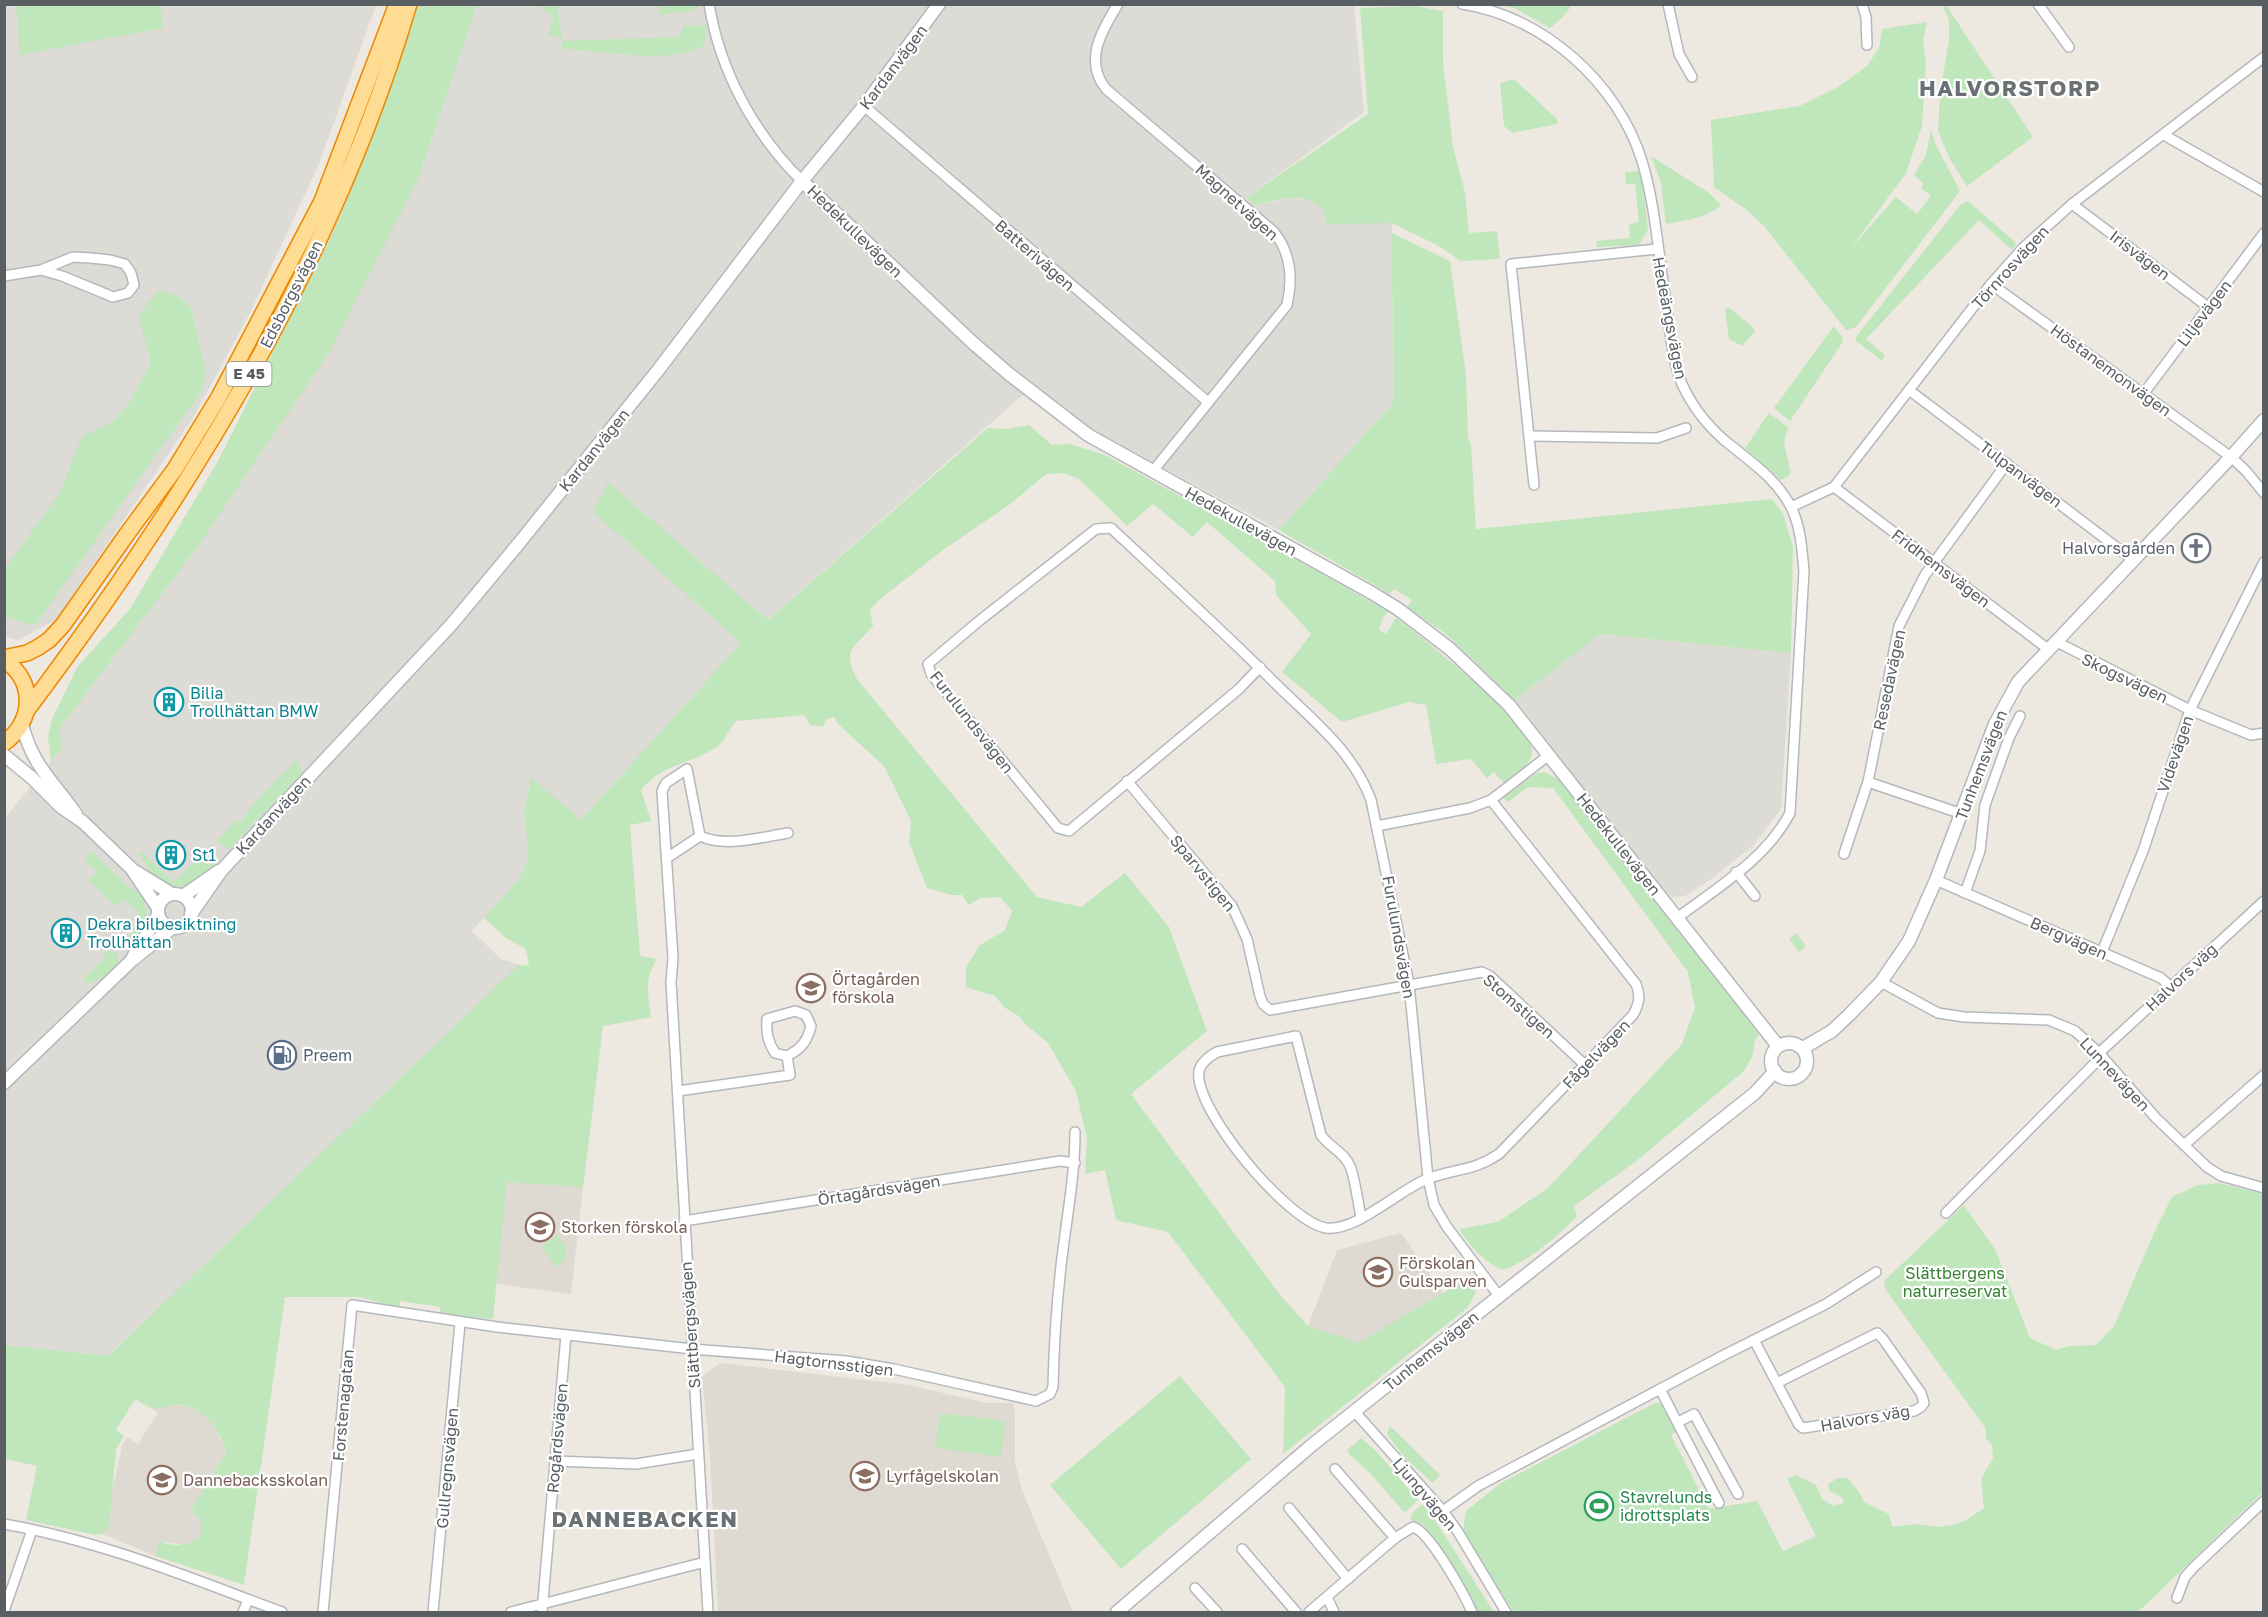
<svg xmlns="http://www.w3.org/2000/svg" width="2268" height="1617" font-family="'Golos Text',sans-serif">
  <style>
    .industrial { fill: #dddbd5 }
    .education { fill: #dfdad1 }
    .green { fill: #c0e6bc }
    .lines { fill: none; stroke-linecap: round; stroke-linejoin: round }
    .minor-casing { stroke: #b4b8bc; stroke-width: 12 }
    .tertiary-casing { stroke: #b4b8bc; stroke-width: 15 }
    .trunk-casing { stroke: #ed8700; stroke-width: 18 }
    .minor { stroke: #fff; stroke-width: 9 }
    .tertiary { stroke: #fff; stroke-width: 12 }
    .trunk { stroke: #ffdc94; stroke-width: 15 }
    .labels { text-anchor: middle; stroke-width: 4.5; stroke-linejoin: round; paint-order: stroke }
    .shield { fill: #fff; stroke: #8b8e91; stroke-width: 1.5 }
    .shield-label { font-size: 15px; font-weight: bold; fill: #595e62 }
    .street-label { font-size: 16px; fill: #595e62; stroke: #fff }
    .worship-label { font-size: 16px; fill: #5b616d; stroke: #fff; text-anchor: end }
    .culture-label { font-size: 16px; fill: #0d838f; stroke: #fff; text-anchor: start }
    .education-label { font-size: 16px; fill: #785e54; stroke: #fff; text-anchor: start }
    .service-label { font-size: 16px; fill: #4e5e75; stroke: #fff; text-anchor: start }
    .park-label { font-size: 16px; fill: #368230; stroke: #fff }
    .leisure-label { font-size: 16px; fill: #27864d; stroke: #fff; text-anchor: start }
    .district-label { font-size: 22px; font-weight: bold; letter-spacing: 1.5px; fill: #6a7074; stroke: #fff }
  </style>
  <rect width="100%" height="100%" fill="#ede9e0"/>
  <g class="industrial">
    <polygon points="4,5 376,5 319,164 249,315 194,416 56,620 18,640 4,637"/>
    <polygon points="477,5 1354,5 1364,112 1246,198 1256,205 1289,198 1308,200 1318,205 1324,212 1326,220 1392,223 1393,403 1279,530 1090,428 1034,385 742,643 581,820 531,778 524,813 529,858 519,879 472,931 501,959 520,965 249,1224 107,1356 5,1345 5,818 62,748 60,728 197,548 418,179"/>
    <polygon points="1600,634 1791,653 1781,809 1754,845 1710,880 1685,896 1670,897 1656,883 1515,700"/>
  </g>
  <g class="education">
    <polygon points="507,1181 583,1187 571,1294 497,1284 497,1267"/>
    <polygon points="1401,1233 1443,1293 1358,1344 1308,1326 1337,1250"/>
    <polygon points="720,1363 909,1385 986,1403 1013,1403 1015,1416 1015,1462 1022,1490 1073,1612 718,1612 710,1455 702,1377"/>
    <polygon points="175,1405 190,1407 202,1413 213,1425 227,1451 191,1510 201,1520 201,1535 193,1542 183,1545 159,1541 155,1556 103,1534 122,1446 127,1437 138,1444 158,1413 150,1408"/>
  </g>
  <g class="green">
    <polygon points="16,5 160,5 163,28 20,55"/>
    <polygon points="416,5 477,5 418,179 330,351 197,548 60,728 62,748 51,761 48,737 52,719 78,666 130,609 218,461 338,222 374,130"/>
    <polygon points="542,5 557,5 562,38 548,35 554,15 541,9"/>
    <polygon points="659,5 699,5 699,7 685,12 660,15"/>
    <polygon points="1500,5 1572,4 1572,5 1563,17 1550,28 1514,8"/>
    <polygon points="1944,5 1946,5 2033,137 1967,186 1950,159 1938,131 1940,94 1949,40 1949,19 1943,7"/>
    <path d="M1414,6L1443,11V62L1453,147L1465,192L1469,233L1497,231L1500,259L1461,261L1437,245L1392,223L1327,224C1325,219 1325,214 1322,210C1307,190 1276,200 1256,205L1246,198L1368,114L1360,8Z"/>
    <polygon points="1927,22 1923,41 1926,63 1922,126 1906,173 1851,248 1896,197 1917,214 1931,196 1921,188 1923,183 1914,175 1926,155 1931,130 1935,143 1960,191 1856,327 1846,330 1764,226 1748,211 1714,187 1711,120 1799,106 1838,87 1867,66 1879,48 1882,29"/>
    <path d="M684,25L706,26L705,44C679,66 596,51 561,48L563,41L679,37Z"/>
    <polygon points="1514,79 1557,119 1557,124 1512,133 1504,126 1500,83"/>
    <path d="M1651,156L1709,193L1721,205C1708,218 1683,221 1666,224L1661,183Z"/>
    <polygon points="1641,171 1648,230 1639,245 1597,247 1596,241 1630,238 1629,224 1639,222 1635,184 1626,184 1625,172"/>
    <polygon points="1968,201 2015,242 2016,245 2012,250 1979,220 1866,339 1885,355 1882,361 1855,340 1856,337 1961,204"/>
    <polygon points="1392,233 1450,261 1466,375 1468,437 1471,446 1476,529 1772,499 1783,513 1793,547 1791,653 1601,634 1515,700 1446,634 1407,607 1412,600 1394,589 1390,594 1279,530 1393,403"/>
    <polygon points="159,291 178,295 191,308 205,368 203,389 36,624 24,623 5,616 5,569 61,491 79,443 85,435 112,422 130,402 151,362 139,318 149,301"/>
    <polygon points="1728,307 1753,327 1755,331 1742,346 1729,339 1725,310"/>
    <polygon points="1834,326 1843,338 1842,343 1790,421 1774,408"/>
    <polygon points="1769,413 1788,427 1784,443 1791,474 1781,480 1745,448"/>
    <path d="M1029,425L1052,445L1070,444L1105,455L1328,577L1388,612L1382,619L1379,630L1386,634L1396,618C1423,638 1526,720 1532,749C1534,764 1514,775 1504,783L1494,772L1487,778L1471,759L1436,764L1426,705L1409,702L1342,722L1282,672L1311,634L1276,595L1275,581L1207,522L1193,537L1153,504L1127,526L1079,479L1064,473L1046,474L1009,505L943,550L879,600L870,610L873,626C853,649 842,649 857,679L1037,897L1081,907L1125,873L1169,927L1207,1031L1131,1094L1281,1296L1308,1326L1358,1343L1468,1278L1476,1293L1467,1308L1283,1454L1285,1387L1168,1232L1116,1220L1105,1170L1085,1174L1087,1138L1076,1091L1048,1043L1025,1024L1020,1017L1004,1007L995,996L966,987V967L980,945L1005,930L1012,911L1000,897L980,898L969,905L962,895H952L927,888L909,842L911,821L884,766L839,725L834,717L827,719L823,727L810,725L804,715L736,721C730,728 724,742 717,747C690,765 663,763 641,790L651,821L630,825L640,956L657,959C644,980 648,993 651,1017L603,1026L583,1187L507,1182L493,1319L441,1315L440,1307L400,1301L399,1308L360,1297H285L244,1585L155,1556L159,1541C175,1547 188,1547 201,1535V1520L191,1510L227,1451C218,1429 203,1405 176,1405C168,1405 160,1410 152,1408C147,1407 141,1402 135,1399L116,1430L124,1436L116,1449L110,1517L109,1525L103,1534L96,1535L26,1520L37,1466L5,1459V1345L108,1356L519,965L529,966L526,949L506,938L484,918L519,879L529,858L524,813L531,777L581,820L741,643L593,512L608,482L768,620L988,428L1006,429Z"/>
    <polygon points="296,760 300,764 302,773 228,850 217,841 234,822 241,821 257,800"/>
    <path d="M1545,772L1561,781L1746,1014L1759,1036L1755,1040L1752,1057L1744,1071L1635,1162L1574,1206L1577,1216C1557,1237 1531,1260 1503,1270C1482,1261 1472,1247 1459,1229L1498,1222L1548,1188L1682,1044L1695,1007L1688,972L1553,788L1528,787L1508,802L1503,798L1537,773Z"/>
    <polygon points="91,851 127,885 142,894 148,902 143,905 147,911 143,934 132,943 124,942 137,927 138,912 124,899 116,906 89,881 97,872 84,859"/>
    <path d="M206,851L215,861C213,869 207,872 200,878C169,901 154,877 138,852H142L174,882Z"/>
    <polygon points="1796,933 1806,946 1799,952 1789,939"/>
    <path d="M108,950L118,954V962C109,973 100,984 85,983L84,978L106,957L104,953Z"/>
    <polygon points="2219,1183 2263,1194 2263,1492 2138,1612 1544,1612 1542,1610 1543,1612 1514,1612 1463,1532 1466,1511 1501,1483 1655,1403 1662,1403 1678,1431 1671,1435 1709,1509 1757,1501 1783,1551 1816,1536 1787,1479 1796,1475 1816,1485 1822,1499 1834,1506 1844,1503 1842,1497 1829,1491 1828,1484 1838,1478 1848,1478 1860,1494 1864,1502 1889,1514 1892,1527 1917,1524 1938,1527 1952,1525 1965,1521 1984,1508 1981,1479 1993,1458 1992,1445 1986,1438 1986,1429 1886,1290 1884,1281 1964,1205 1996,1251 2030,1338 2056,1350 2069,1346 2096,1345 2114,1326 2153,1235 2172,1197 2198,1185"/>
    <polygon points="557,1235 567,1247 565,1260 556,1267 541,1247"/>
    <polygon points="1180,1376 1251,1459 1121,1569 1050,1485"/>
    <polygon points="940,1413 1005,1421 1001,1457 935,1448"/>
    <polygon points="1390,1426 1440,1475 1433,1483 1406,1459 1387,1434"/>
    <polygon points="1361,1438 1377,1452 1418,1500 1405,1512 1402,1510 1370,1473 1349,1454 1347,1450"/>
    <polygon points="1422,1504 1432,1516 1494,1612 1477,1612 1438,1543 1423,1525 1410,1519 1413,1512"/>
  </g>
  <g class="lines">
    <g class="minor-casing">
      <g id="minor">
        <path d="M709,4C720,71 754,134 802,181"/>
        <path d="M1118,4C1102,31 1083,60 1106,89L1273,231C1291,252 1293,278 1287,305L1153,471"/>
        <path d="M1462,4C1543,16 1618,83 1642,161C1655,204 1658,251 1665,295C1669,321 1672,362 1682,384C1692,406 1705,423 1723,439C1748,460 1777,478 1792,509C1801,529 1802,550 1804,571L1790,813C1767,858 1717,888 1677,918"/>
        <polyline points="1668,4 1679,54 1692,77"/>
        <polyline points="1862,4 1866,17 1867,45"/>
        <polyline points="2038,4 2069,47"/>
        <polyline points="864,106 1208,402"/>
        <polyline points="2164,135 2264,192"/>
        <polyline points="2072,204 2208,307"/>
        <polyline points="4,276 41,270 73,257 91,258 110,260 125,264 131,273 134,285 128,293 113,297 62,276 41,270"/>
        <polyline points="1991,284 2231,457 2246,471 2264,493"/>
        <polyline points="1909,390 2132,559"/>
        <polyline points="2144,393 2264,233"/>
        <polyline points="1530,436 1657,438 1686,428"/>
        <polyline points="1534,485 1511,264 1657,249"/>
        <polyline points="1834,487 2048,649"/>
        <polyline points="1791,507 1834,487 1991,284 2024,247 2072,204 2264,57"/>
        <polyline points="2055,641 2190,710 2251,735 2264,733"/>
        <path d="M1260,667L1239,689L1069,831L1058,828L931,674L928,664L979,621L1096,529L1111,528C1168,581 1225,633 1280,688C1316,723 1353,752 1371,800L1409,984L1428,1178L1434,1205L1447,1227L1499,1296"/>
        <polyline points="1127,781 1232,906 1247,939 1260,996 1263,1004 1270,1010 1482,972 1490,976 1585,1065"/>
        <polyline points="1868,782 1962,814"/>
        <polyline points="1491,800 1549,755"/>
        <path d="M700,836C726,848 761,837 788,833"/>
        <polyline points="1844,854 1868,782 1899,626 1925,575 2007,463"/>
        <polyline points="667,858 700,836 687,769 666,783 662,791 673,958 671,982 708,1612"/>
        <polyline points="1736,872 1755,896"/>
        <polyline points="1936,880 2161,978 2170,986"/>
        <polyline points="1965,893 1980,851 1985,805 2009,738 2020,716"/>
        <polyline points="2102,952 2143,851 2190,710 2264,562"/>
        <polyline points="1881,982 1938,1013 1964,1017 2049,1020 2075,1031 2099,1053 2156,1118 2207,1167 2221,1176 2264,1188"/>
        <polyline points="2099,1053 2264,901"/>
        <path d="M678,1091L790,1075L787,1056C801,1049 807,1042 811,1026L806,1015L795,1011L767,1019C766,1033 768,1042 775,1053L787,1056"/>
        <polyline points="2184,1145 2264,1075"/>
        <polyline points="1946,1213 2102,1056"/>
        <path d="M1361,1217C1358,1203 1355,1178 1350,1166C1344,1152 1329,1147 1321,1135L1296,1036L1217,1052C1210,1056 1201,1062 1199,1071C1193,1109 1288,1222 1326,1228C1356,1232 1399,1190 1427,1179C1455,1168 1472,1172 1499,1154L1633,1015C1639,1004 1641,996 1636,984L1491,800L1470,808L1377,826"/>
        <polyline points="684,1221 1060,1161 1075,1163"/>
        <polyline points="1754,1340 1799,1425 1803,1428 1914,1411 1921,1407 1924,1403 1921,1393 1883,1339 1877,1333 1777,1383"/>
        <polyline points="1660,1389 1719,1503"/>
        <polyline points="1355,1412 1443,1511 1458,1532 1506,1612"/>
        <polyline points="1678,1422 1694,1414 1738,1494"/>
        <polyline points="555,1461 636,1464 698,1454"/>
        <polyline points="1335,1469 1395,1538"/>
        <polyline points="1289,1508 1348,1579"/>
        <polyline points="1443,1511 1478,1486 1724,1355 1826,1304 1876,1272"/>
        <path d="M4,1524C102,1541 190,1578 282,1612"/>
        <polyline points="1242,1549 1296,1612"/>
        <polyline points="1195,1588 1217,1612"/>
        <polyline points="1327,1597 1334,1612"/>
        <polyline points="2177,1598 2185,1577 2194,1567 2264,1501"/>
        <polyline points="4,1611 32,1530"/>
        <polyline points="243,1612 248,1600"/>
        <path d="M323,1612L352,1305L497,1327L692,1349L846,1361L894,1369L1036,1401L1050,1394L1053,1387C1054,1341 1057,1296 1063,1250C1068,1210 1075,1172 1075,1132"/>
        <polyline points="433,1612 460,1323"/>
        <polyline points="511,1612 705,1562"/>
        <polyline points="542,1612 566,1335"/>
        <path d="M1309,1612L1395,1538L1413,1527C1430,1532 1464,1594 1472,1612"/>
      </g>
    </g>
    <g class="tertiary-casing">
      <g id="tertiary">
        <polyline points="802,181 972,342 1009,374 1088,435 1372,593 1398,609 1450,649 1509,705 1778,1046"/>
        <path d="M22,725C34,768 52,780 76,814"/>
        <polyline points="4,755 32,778 61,807 83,822 133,870 172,894"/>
        <polyline points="133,871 158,908"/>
        <circle cx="175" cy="911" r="17"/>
        <polyline points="183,896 219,871"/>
        <polyline points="191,914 221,871 451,625 520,542 659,369 802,181 864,106 939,4"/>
        <polyline points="133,957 158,915"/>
        <circle cx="1789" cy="1061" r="18"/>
        <polyline points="1803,1048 1832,1031 1849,1015 1881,982 1909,941 1936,880 1995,724 2018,682 2231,457 2264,420"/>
        <polyline points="4,1083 131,961 172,928"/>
        <polyline points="1117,1612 1312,1445 1755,1093 1775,1071"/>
      </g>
    </g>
    <g class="trunk-casing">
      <g id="trunk">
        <polyline points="4,658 27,653 37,648 49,640 63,625 127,534 175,469 219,397 322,201 397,4"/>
        <path d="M4,660C36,681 34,722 4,743"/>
        <path d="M27,710C188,496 333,263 409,4"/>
      </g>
    </g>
    <use href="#minor" class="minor"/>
    <use href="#tertiary" class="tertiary"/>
    <use href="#trunk" class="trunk"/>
  </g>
  <defs>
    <g id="church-ring" transform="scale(1.5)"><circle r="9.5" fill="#fff" stroke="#6b7280" stroke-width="1.5"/><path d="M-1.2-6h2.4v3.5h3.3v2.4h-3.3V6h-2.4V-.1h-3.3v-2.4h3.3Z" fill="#6b7280"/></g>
    <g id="building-ring" transform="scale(1.5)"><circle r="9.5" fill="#fff" stroke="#0f9aa8" stroke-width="1.5"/><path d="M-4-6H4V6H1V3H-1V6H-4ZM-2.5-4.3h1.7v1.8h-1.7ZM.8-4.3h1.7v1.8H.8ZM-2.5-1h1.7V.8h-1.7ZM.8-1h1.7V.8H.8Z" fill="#0f9aa8"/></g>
    <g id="school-ring" transform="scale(1.5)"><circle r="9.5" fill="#fff" stroke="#8d6e63" stroke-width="1.5"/><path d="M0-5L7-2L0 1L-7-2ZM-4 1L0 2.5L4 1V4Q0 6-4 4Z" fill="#8d6e63"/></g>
    <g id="fuel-ring" transform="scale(1.5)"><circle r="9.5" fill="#fff" stroke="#5c6f8a" stroke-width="1.5"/><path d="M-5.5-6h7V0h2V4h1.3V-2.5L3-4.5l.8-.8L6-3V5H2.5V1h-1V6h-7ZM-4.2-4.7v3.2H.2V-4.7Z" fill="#5c6f8a"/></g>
    <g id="stadium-ring" transform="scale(1.5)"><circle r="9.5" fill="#fff" stroke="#2e9e5b" stroke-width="1.5"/><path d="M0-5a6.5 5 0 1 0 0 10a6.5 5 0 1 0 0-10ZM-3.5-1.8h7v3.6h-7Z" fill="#2e9e5b"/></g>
  </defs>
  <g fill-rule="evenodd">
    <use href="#church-ring" x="2196" y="548"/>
    <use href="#building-ring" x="169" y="702"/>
    <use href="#building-ring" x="171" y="855"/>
    <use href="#building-ring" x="66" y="933"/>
    <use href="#school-ring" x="811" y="988"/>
    <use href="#fuel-ring" x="282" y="1055"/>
    <use href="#school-ring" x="540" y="1227"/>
    <use href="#school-ring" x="1378" y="1272"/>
    <use href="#school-ring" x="865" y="1476"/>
    <use href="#school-ring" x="162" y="1480"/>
    <use href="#stadium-ring" x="1599" y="1506"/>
  </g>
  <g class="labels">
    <rect class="shield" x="226.5" y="362" width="45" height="24" rx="4.5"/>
    <g class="shield-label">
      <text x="249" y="379">E 45</text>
    </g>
    <g class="street-label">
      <text transform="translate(893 67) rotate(-53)" y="6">Kardanvägen</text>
      <text transform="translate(1237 202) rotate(42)" y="6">Magnetvägen</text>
      <text transform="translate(855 231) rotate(44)" y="6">Hedekullevägen</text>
      <text transform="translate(1035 255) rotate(41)" y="6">Batterivägen</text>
      <text transform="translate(2140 255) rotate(37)" y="6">Irisvägen</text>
      <text transform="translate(2010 267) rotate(-48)" y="6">Törnrosvägen</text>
      <text transform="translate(291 294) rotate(-63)" y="6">Edsborgsvägen</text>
      <text transform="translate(2204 313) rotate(-53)" y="6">Liljevägen</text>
      <text transform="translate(1670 318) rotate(79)" y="6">Hedeängsvägen</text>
      <text transform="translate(2111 370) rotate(36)" y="6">Höstanemonvägen</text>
      <text transform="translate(594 450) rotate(-51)" y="6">Kardanvägen</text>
      <text transform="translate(2021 474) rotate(37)" y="6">Tulpanvägen</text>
      <text transform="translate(1241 521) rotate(29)" y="6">Hedekullevägen</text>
      <text transform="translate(1941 568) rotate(37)" y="6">Fridhemsvägen</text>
      <text transform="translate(2125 678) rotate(26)" y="6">Skogsvägen</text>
      <text transform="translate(1889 680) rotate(-78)" y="6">Resedavägen</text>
      <text transform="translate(972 722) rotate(52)" y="6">Furulundsvägen</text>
      <text transform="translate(2175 754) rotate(-71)" y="6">Videvägen</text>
      <text transform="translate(1981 765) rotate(-69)" y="6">Tunhemsvägen</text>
      <text transform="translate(273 815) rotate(-47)" y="6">Kardanvägen</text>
      <text transform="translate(1619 844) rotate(52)" y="6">Hedekullevägen</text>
      <text transform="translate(1203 873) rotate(51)" y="6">Sparvstigen</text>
      <text transform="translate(1399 937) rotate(80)" y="6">Furulundsvägen</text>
      <text transform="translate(2069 938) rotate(24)" y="6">Bergvägen</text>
      <text transform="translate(2181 977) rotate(-43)" y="6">Halvors väg</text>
      <text transform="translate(1519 1006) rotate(41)" y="6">Stomstigen</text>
      <text transform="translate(1596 1054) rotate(-46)" y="6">Fågelvägen</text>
      <text transform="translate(2115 1074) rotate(47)" y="6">Lunnevägen</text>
      <text transform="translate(879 1190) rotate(-9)" y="6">Örtagårdsvägen</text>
      <text transform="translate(690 1325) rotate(-94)" y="6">Slättbergsvägen</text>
      <text transform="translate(1431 1351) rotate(-39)" y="6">Tunhemsvägen</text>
      <text transform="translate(834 1363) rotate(7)" y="6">Hagtornsstigen</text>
      <text transform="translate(343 1405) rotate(-85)" y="6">Forstenagatan</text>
      <text transform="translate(1865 1418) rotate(-10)" y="6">Halvors väg</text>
      <text transform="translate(557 1438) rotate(-85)" y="6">Rogårdsvägen</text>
      <text transform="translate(447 1468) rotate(-85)" y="6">Gullregnsvägen</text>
      <text transform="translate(1425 1494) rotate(50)" y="6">Ljungvägen</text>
    </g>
    <g class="worship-label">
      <text x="2175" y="554">Halvorsgården</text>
    </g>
    <g class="culture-label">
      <text x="190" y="699">Bilia<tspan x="190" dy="18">Trollhättan BMW</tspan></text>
      <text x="192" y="861">St1</text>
      <text x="87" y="930">Dekra bilbesiktning<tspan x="87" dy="18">Trollhättan</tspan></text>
    </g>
    <g class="education-label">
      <text x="832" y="985">Örtagården<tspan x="832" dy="18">förskola</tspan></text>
      <text x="561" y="1233">Storken förskola</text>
      <text x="1399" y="1269">Förskolan<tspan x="1399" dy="18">Gulsparven</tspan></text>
      <text x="886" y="1482">Lyrfågelskolan</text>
      <text x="183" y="1486">Dannebacksskolan</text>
    </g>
    <g class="service-label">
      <text x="303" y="1061">Preem</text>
    </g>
    <g class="park-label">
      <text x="1955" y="1279">Slättbergens<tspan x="1955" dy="18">naturreservat</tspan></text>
    </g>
    <g class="leisure-label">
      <text x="1620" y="1503">Stavrelunds<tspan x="1620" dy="18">idrottsplats</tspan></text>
    </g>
    <g class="district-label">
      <text x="2010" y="96">HALVORSTORP</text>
      <text x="645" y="1527">DANNEBACKEN</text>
    </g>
  </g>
  <rect width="2268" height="1617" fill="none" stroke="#595e62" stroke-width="12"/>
</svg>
